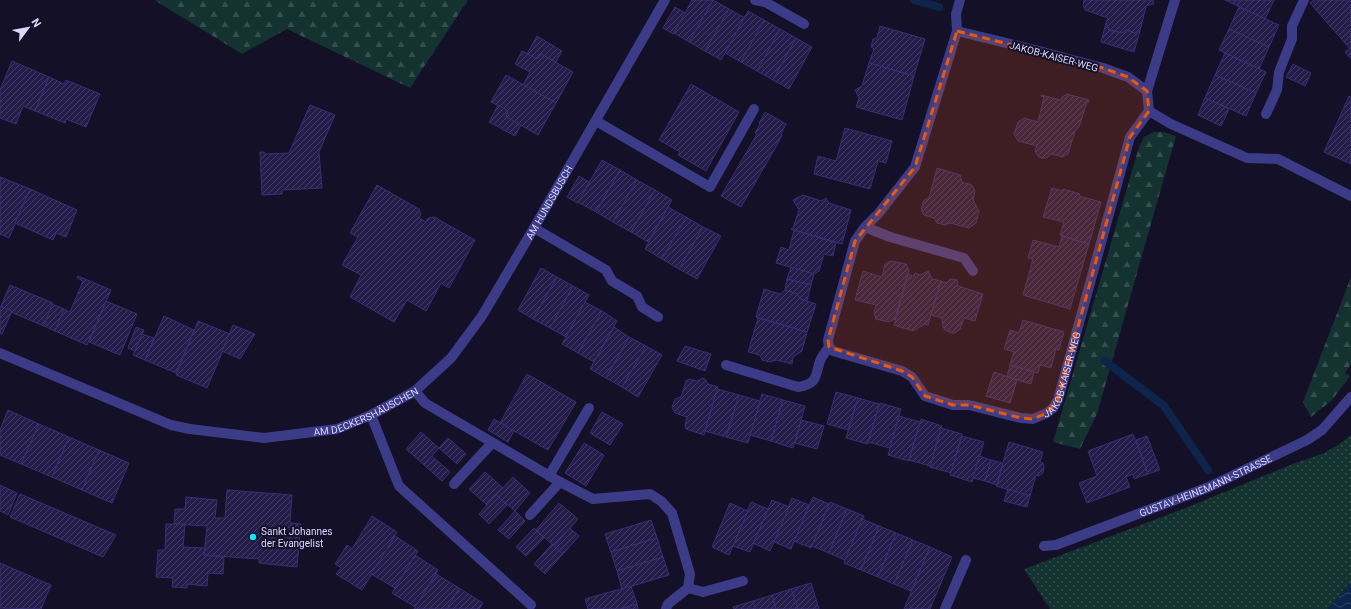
<svg xmlns="http://www.w3.org/2000/svg" width="1351" height="609" font-family="Roboto,sans-serif">
  <style>
    .grass { fill: url(#grass-dots) }
    .forest { fill: url(#forest-firs) }
    .water { fill: url(#water-waves) }
    .lines { fill: none; stroke-linecap: round; stroke-linejoin: round }
    .stream { stroke: #0d254b; stroke-width: 8 }
    .building { fill: url(#building-hatch); stroke: #3a2e75 }
    .service { stroke: #3c3b87; stroke-width: 10 }
    .minor { stroke: #3c3b87; stroke-width: 10 }
    .marked { fill: #e8590c; fill-opacity: 0.2; stroke: #e8590c; stroke-width: 3; stroke-dasharray: 8 5; stroke-linejoin: round }
    .poi-dot { fill: #04ecfe; stroke: #141028; stroke-width: 1.5 }
    .labels { text-anchor: middle; stroke-width: 4; stroke-linejoin: round; paint-order: stroke }
    .street-label { font-size: 10px; fill: #dbd8ff; stroke: #141028 }
    .poi-label { font-size: 10px; fill: #dbd8ff; stroke: #141028; text-anchor: start }
  </style>
  <defs>
    <pattern id="grass-dots" width="8" height="8" patternUnits="userSpaceOnUse"><rect width="8" height="8" fill="#133230"/><path d="M2 2h.1M6 6h.1" fill="none" stroke="#354f4f" stroke-width="1.8" stroke-linecap="round"/></pattern>
    <pattern id="forest-firs" width="22" height="20" patternUnits="userSpaceOnUse"><rect width="22" height="20" fill="#133230"/><path d="M5 1l3.5 6h-7zM16 11l3.5 6h-7z" fill="#354f4f"/></pattern>
    <pattern id="water-waves" width="16" height="10" patternUnits="userSpaceOnUse"><rect width="16" height="10" fill="#0d254b"/><path d="M0 5q4-4 8 0t8 0" fill="none" stroke="#304466"/></pattern>
    <pattern id="building-hatch" width="6" height="6" patternUnits="userSpaceOnUse"><rect width="6" height="6" fill="#241c49"/><path d="M-1 1l2-2M0 6l6-6M5 7l2-2" fill="none" stroke="#433c64"/></pattern>
  </defs>
  <rect width="100%" height="100%" fill="#141028"/>
  <polygon class="grass" points="1351,435 1351,582 1328,609 1050,609 1024,569 1183,509 1293,464 1324,453 1338,445"/>
  <g class="forest">
    <polygon points="154,0 468,0 410,88 287,29 242,54"/>
    <polygon points="1154,132 1164,132 1176,136 1097,414 1080,449 1053,442 1139,147 1144,137"/>
    <polygon points="1351,277 1351,364 1345,373 1350,376 1332,400 1311,417 1303,402"/>
  </g>
  <polygon class="water" points="1351,582 1351,609 1328,609"/>
  <g class="lines">
    <g class="stream">
      <polyline points="914,0 939,7"/>
      <polyline points="1105,361 1164,406 1208,470"/>
    </g>
  </g>
  <g class="building">
    <polygon points="692,0 713,0 689,42 674,33"/>
    <polygon points="713,0 729,9 705,51 689,42"/>
    <polygon points="1084,0 1150,0 1154,1 1153,4 1146,6 1141,27 1135,33 1126,30 1122,33 1109,30 1106,23 1108,18 1085,10 1083,5"/>
    <polygon points="1225,0 1274,0 1265,19"/>
    <polygon points="1314,0 1351,0 1351,50 1310,3"/>
    <polygon points="675,7 685,13 673,34 663,28"/>
    <polygon points="1239,7 1279,25 1269,47 1229,29"/>
    <polygon points="729,9 745,18 721,60 705,51"/>
    <polygon points="748,11 764,20 741,62 725,53"/>
    <polygon points="764,20 780,29 757,71 741,62"/>
    <polygon points="1106,23 1109,30 1122,33 1126,30 1135,33 1141,27 1134,52 1101,42"/>
    <polygon points="880,26 925,39 914,76 869,63 874,49 871,47 873,39 877,38"/>
    <polygon points="780,29 796,38 773,80 757,71"/>
    <polygon points="1229,29 1269,47 1259,69 1219,50"/>
    <polygon points="537,36 562,51 556,62 541,54 537,59 527,54"/>
    <polygon points="796,38 812,47 789,89 773,80"/>
    <polygon points="1350,48 1351,50 1351,59 1345,52"/>
    <polygon points="522,51 537,59 541,54 573,72 556,103 523,85 530,72 515,64"/>
    <polygon points="1225,53 1266,72 1256,93 1215,75"/>
    <polygon points="12,61 49,77 35,111 23,106 16,124 0,118 0,90"/>
    <polygon points="869,63 914,76 902,120 856,107 859,98 855,90 862,86"/>
    <polygon points="1293,64 1311,73 1305,86 1286,77"/>
    <polygon points="506,75 556,103 538,135 506,117 508,111 491,102"/>
    <polygon points="1215,75 1256,93 1246,116 1205,98"/>
    <polygon points="49,77 64,84 66,80 100,94 86,127 66,119 65,123 35,111"/>
    <polygon points="691,84 739,112 706,171 678,155 680,152 659,140"/>
    <polygon points="1067,94 1089,100 1089,102 1087,102 1079,127 1075,131 1068,154 1062,157 1051,154 1047,158 1042,158 1039,157 1036,153 1035,150 1037,146 1018,141 1014,134 1018,122 1024,118 1038,122 1044,97 1041,96 1041,95 1061,100 1062,97"/>
    <polygon points="1349,96 1351,97 1351,164 1324,152"/>
    <polygon points="1205,98 1229,109 1221,126 1198,115"/>
    <polygon points="310,105 335,115 319,152 322,188 282,190 282,194 262,195 260,152 264,152 265,154 289,153"/>
    <polygon points="498,105 508,111 506,117 521,125 515,136 489,122"/>
    <polygon points="765,112 786,124 781,134 782,135 777,145 741,207 721,196 757,134 755,133 760,124 759,123"/>
    <polygon points="845,128 892,141 886,163 878,161 870,189 814,174 818,156 836,161"/>
    <polygon points="602,160 620,170 596,212 578,202"/>
    <polygon points="937,168 960,175 962,182 972,185 975,191 973,200 979,211 976,223 969,228 950,223 945,225 937,223 934,218 924,215 921,210 924,200 929,198"/>
    <polygon points="620,170 637,180 613,222 596,212"/>
    <polygon points="579,176 589,182 578,203 567,197"/>
    <polygon points="0,177 30,189 9,238 0,234"/>
    <polygon points="637,180 655,190 631,232 613,222"/>
    <polygon points="377,185 419,209 421,214 419,218 426,222 428,218 434,217 475,240 449,288 441,283 426,311 407,300 394,322 350,297 361,275 342,265 358,237 350,233"/>
    <polygon points="1052,188 1063,191 1063,189 1080,194 1079,196 1101,202 1089,244 1060,235 1064,222 1043,217"/>
    <polygon points="30,189 77,210 66,237 56,233 53,240 15,223"/>
    <polygon points="655,190 672,200 648,242 631,232"/>
    <polygon points="803,195 821,201 826,198 829,203 851,210 842,244 791,229 793,228 799,210 793,200"/>
    <polygon points="668,207 686,217 662,259 645,249"/>
    <polygon points="686,217 703,227 679,269 662,259"/>
    <polygon points="703,227 721,236 697,279 679,269"/>
    <polygon points="794,230 836,243 833,256 824,254 819,271 814,274 776,263 781,247 789,250"/>
    <polygon points="1062,236 1089,244 1070,309 1023,295 1033,259 1028,258 1033,240 1059,247"/>
    <polygon points="891,261 906,264 909,270 895,319 889,322 876,319 874,312 876,305 855,300 863,271 882,277 885,264"/>
    <polygon points="791,267 814,274 811,285 787,279"/>
    <polygon points="541,268 557,277 533,319 518,310"/>
    <polygon points="928,271 932,279 941,281 928,325 925,324 913,331 894,325 908,274 914,276 915,273 920,275"/>
    <polygon points="78,276 111,290 87,345 55,331 64,309 70,312 83,281 77,278"/>
    <polygon points="557,277 573,286 550,328 533,319"/>
    <polygon points="787,279 811,285 807,301 800,299 797,294 785,290"/>
    <polygon points="950,279 952,279 957,280 958,286 983,294 975,321 964,318 960,329 955,333 952,333 945,330 943,327 942,318 931,315 941,281 947,283"/>
    <polygon points="10,285 53,303 44,326 11,312 12,311 1,306"/>
    <polygon points="573,286 589,295 566,337 550,328"/>
    <polygon points="764,289 780,294 785,290 797,294 800,299 816,304 807,332 756,317"/>
    <polygon points="106,301 137,314 120,355 89,342"/>
    <polygon points="585,302 602,311 578,353 562,344"/>
    <polygon points="52,304 64,309 55,331 44,326"/>
    <polygon points="0,306 12,311 2,334 0,333"/>
    <polygon points="602,311 617,321 594,362 578,353"/>
    <polygon points="164,316 194,330 176,373 145,360"/>
    <polygon points="758,318 807,332 802,351 793,357 792,364 776,360 770,362 762,360 760,355 748,352"/>
    <polygon points="1023,320 1064,332 1059,350 1056,349 1051,368 1040,365 1038,373 1010,365 1014,352 1004,349 1010,330 1019,333"/>
    <polygon points="198,321 230,334 207,388 176,375"/>
    <polygon points="233,325 255,334 240,359 222,351"/>
    <polygon points="136,327 144,330 135,351 128,348"/>
    <polygon points="614,327 629,337 606,378 590,369"/>
    <polygon points="142,334 154,338 145,360 133,355"/>
    <polygon points="629,337 646,346 622,387 606,378"/>
    <polygon points="646,346 662,355 638,397 622,387"/>
    <polygon points="685,346 711,354 705,371 677,361"/>
    <polygon points="1010,365 1034,372 1031,384 1007,377"/>
    <polygon points="994,372 1017,380 1010,403 986,396"/>
    <polygon points="527,374 576,402 548,450 500,423"/>
    <polygon points="703,378 705,379 708,384 718,387 704,435 686,429 685,425 687,417 675,413 672,407 675,399 681,397 686,381 689,379 697,381"/>
    <polygon points="717,389 739,395 726,437 705,431"/>
    <polygon points="836,392 858,398 848,430 827,424"/>
    <polygon points="762,394 783,400 771,441 750,435"/>
    <polygon points="739,395 760,401 748,443 726,437"/>
    <polygon points="858,398 879,404 868,444 846,438"/>
    <polygon points="783,400 805,406 793,448 771,441"/>
    <polygon points="880,403 901,409 890,448 868,442"/>
    <polygon points="8,410 39,424 21,464 0,455 0,430"/>
    <polygon points="602,412 623,424 610,445 590,433"/>
    <polygon points="899,416 920,422 909,461 888,455"/>
    <polygon points="494,419 514,431 508,442 488,430"/>
    <polygon points="921,419 942,426 930,466 909,460"/>
    <polygon points="801,420 824,426 817,449 795,443"/>
    <polygon points="39,424 69,437 52,477 21,464"/>
    <polygon points="941,428 962,434 951,473 930,467"/>
    <polygon points="421,432 439,448 424,465 406,449"/>
    <polygon points="1133,434 1148,474 1134,479 1133,474 1126,477 1130,487 1087,503 1079,483 1097,476 1088,451"/>
    <polygon points="962,436 984,442 972,482 950,475"/>
    <polygon points="1147,436 1160,470 1148,474 1136,440"/>
    <polygon points="69,437 99,450 82,490 52,477"/>
    <polygon points="448,438 466,454 457,464 439,448"/>
    <polygon points="1009,442 1043,452 1040,462 1043,463 1044,467 1043,473 1039,476 1036,475 1030,496 996,486"/>
    <polygon points="584,443 604,455 586,486 565,473"/>
    <polygon points="99,450 129,463 112,503 82,490"/>
    <polygon points="432,456 450,472 442,481 424,465"/>
    <polygon points="979,456 991,460 985,481 973,478"/>
    <polygon points="991,460 1003,463 997,485 985,481"/>
    <polygon points="485,472 503,488 487,505 469,489"/>
    <polygon points="513,477 530,493 515,511 496,495"/>
    <polygon points="0,485 17,493 8,515 0,511"/>
    <polygon points="1008,489 1030,496 1027,507 1004,501"/>
    <polygon points="227,490 292,495 290,523 301,524 297,567 259,563 259,559 204,555 207,526 174,524 175,509 185,509 186,497 217,500 215,518 225,518"/>
    <polygon points="20,494 116,535 103,557 10,517"/>
    <polygon points="496,495 507,505 489,524 479,514"/>
    <polygon points="813,497 829,504 811,548 794,541"/>
    <polygon points="792,498 809,505 791,549 774,542"/>
    <polygon points="772,500 789,507 770,551 753,543"/>
    <polygon points="751,502 768,509 750,552 733,546"/>
    <polygon points="830,502 847,509 829,553 812,546"/>
    <polygon points="559,503 578,519 554,546 536,530"/>
    <polygon points="730,503 748,511 729,555 712,547"/>
    <polygon points="847,509 864,516 845,560 829,553"/>
    <polygon points="515,511 525,521 509,539 498,530"/>
    <polygon points="372,516 397,532 362,590 336,574 341,568 335,564 347,545 352,549"/>
    <polygon points="862,519 879,526 861,570 844,563"/>
    <polygon points="651,520 657,538 611,552 605,534"/>
    <polygon points="166,524 185,524 183,547 205,548 204,555 224,557 223,574 208,573 207,586 187,584 187,588 172,587 173,578 156,577 158,550 165,550"/>
    <polygon points="879,526 896,533 878,577 861,570"/>
    <polygon points="534,528 544,538 526,556 516,547"/>
    <polygon points="570,528 579,536 563,554 554,546"/>
    <polygon points="896,533 913,540 894,584 878,577"/>
    <polygon points="395,536 418,551 395,588 371,574"/>
    <polygon points="657,538 663,557 617,571 611,552"/>
    <polygon points="913,540 930,547 911,591 894,584"/>
    <polygon points="552,544 563,554 545,574 534,564"/>
    <polygon points="930,547 952,557 930,609 904,609"/>
    <polygon points="415,555 438,570 415,607 392,593"/>
    <polygon points="663,557 669,575 622,589 617,571"/>
    <polygon points="0,563 51,585 41,609 0,608"/>
    <polygon points="436,574 459,588 447,609 414,609"/>
    <polygon points="811,583 819,609 798,609 791,589"/>
    <polygon points="631,586 637,604 621,609 588,609 585,599"/>
    <polygon points="459,588 483,603 479,609 447,609"/>
    <polygon points="791,589 798,609 776,609 772,595"/>
    <polygon points="772,595 776,609 755,609 753,601"/>
    <polygon points="753,601 755,609 734,609 733,607"/>
    <polygon points="637,604 638,609 621,609"/>
  </g>
  <g class="lines">
    <g class="service">
      <polyline points="755,0 765,2 804,24"/>
      <polyline points="1147,91 1175,0"/>
      <polyline points="1266,114 1277,90 1279,72 1292,39 1292,26 1304,0"/>
      <polyline points="596,121 710,187 754,109"/>
      <polyline points="865,227 890,237 964,258 973,271"/>
      <polyline points="534,228 606,270 612,281 637,296 642,307 658,317"/>
      <path d="M726,365L798,387C818,384 815,376 820,361C822,356 826,351 829,347"/>
      <polyline points="371,415 399,486 531,605"/>
      <polyline points="549,476 589,408"/>
      <polyline points="454,484 492,443"/>
      <polyline points="530,515 560,482"/>
      <polyline points="688,588 703,592 743,581"/>
    </g>
    <g class="minor">
      <path id="s1" d="M957,31L915,167L878,214L865,227L855,241L828,340L829,347L833,351L902,371L912,377L925,396L953,405H969L1021,418L1033,419L1047,413L1053,408L1058,400L1130,137L1149,111L1147,91L1128,77L1103,68L1039,51L957,31L956,14L960,0"/>
      <polyline points="1149,111 1171,124 1247,158 1278,159 1351,196"/>
      <path id="s2" d="M0,353L171,425L190,429L264,438L337,429L371,415L415,391L451,358L482,316L534,228L665,0"/>
      <polyline points="415,391 425,403 560,482 593,499 650,494 661,501 672,513 690,574 688,588 668,604 666,609"/>
      <path id="s3" d="M1044,546L1056,545L1209,487L1307,440L1322,430L1351,397"/>
      <polyline points="945,609 966,560"/>
    </g>
  </g>
  <path class="marked" d="M957,31L1103,68L1128,77L1147,91L1149,111L1130,137L1058,400L1047,413L1033,419L1021,418L969,405H953L925,396L912,377L902,371L829,347L828,340L855,241L915,167Z"/>
  <circle class="poi-dot" cx="253" cy="537" r="4"/>
  <g class="labels">
    <g class="street-label">
      <text transform="translate(1054 56) rotate(15)" y="4">JAKOB-KAISER-WEG</text>
      <text dy="4" stroke="none"><textPath href="#s2" startOffset="673">AM HUNDSBUSCH</textPath></text>
      <text dy="4" stroke="none"><textPath href="#s1" startOffset="628">JAKOB-KAISER-WEG</textPath></text>
      <text dy="4" stroke="none"><textPath href="#s2" startOffset="386">AM DECKERSHÄUSCHEN</textPath></text>
      <text dy="4" stroke="none"><textPath href="#s3" startOffset="173">GUSTAV-HEINEMANN-STRASSE</textPath></text>
    </g>
    <g class="poi-label">
      <text x="261" y="535">Sankt Johannes<tspan x="261" dy="12">der Evangelist</tspan></text>
    </g>
  </g>
  <g transform="translate(28 28) rotate(58)" stroke="#141028" stroke-width="3" paint-order="stroke">
  <path d="M0-3L7 15L0 10L-7 15Z" fill="#dbd8ff"/>
  <text y="-6" font-size="11" font-weight="bold" text-anchor="middle" fill="#dbd8ff">N</text>
  </g>
</svg>
